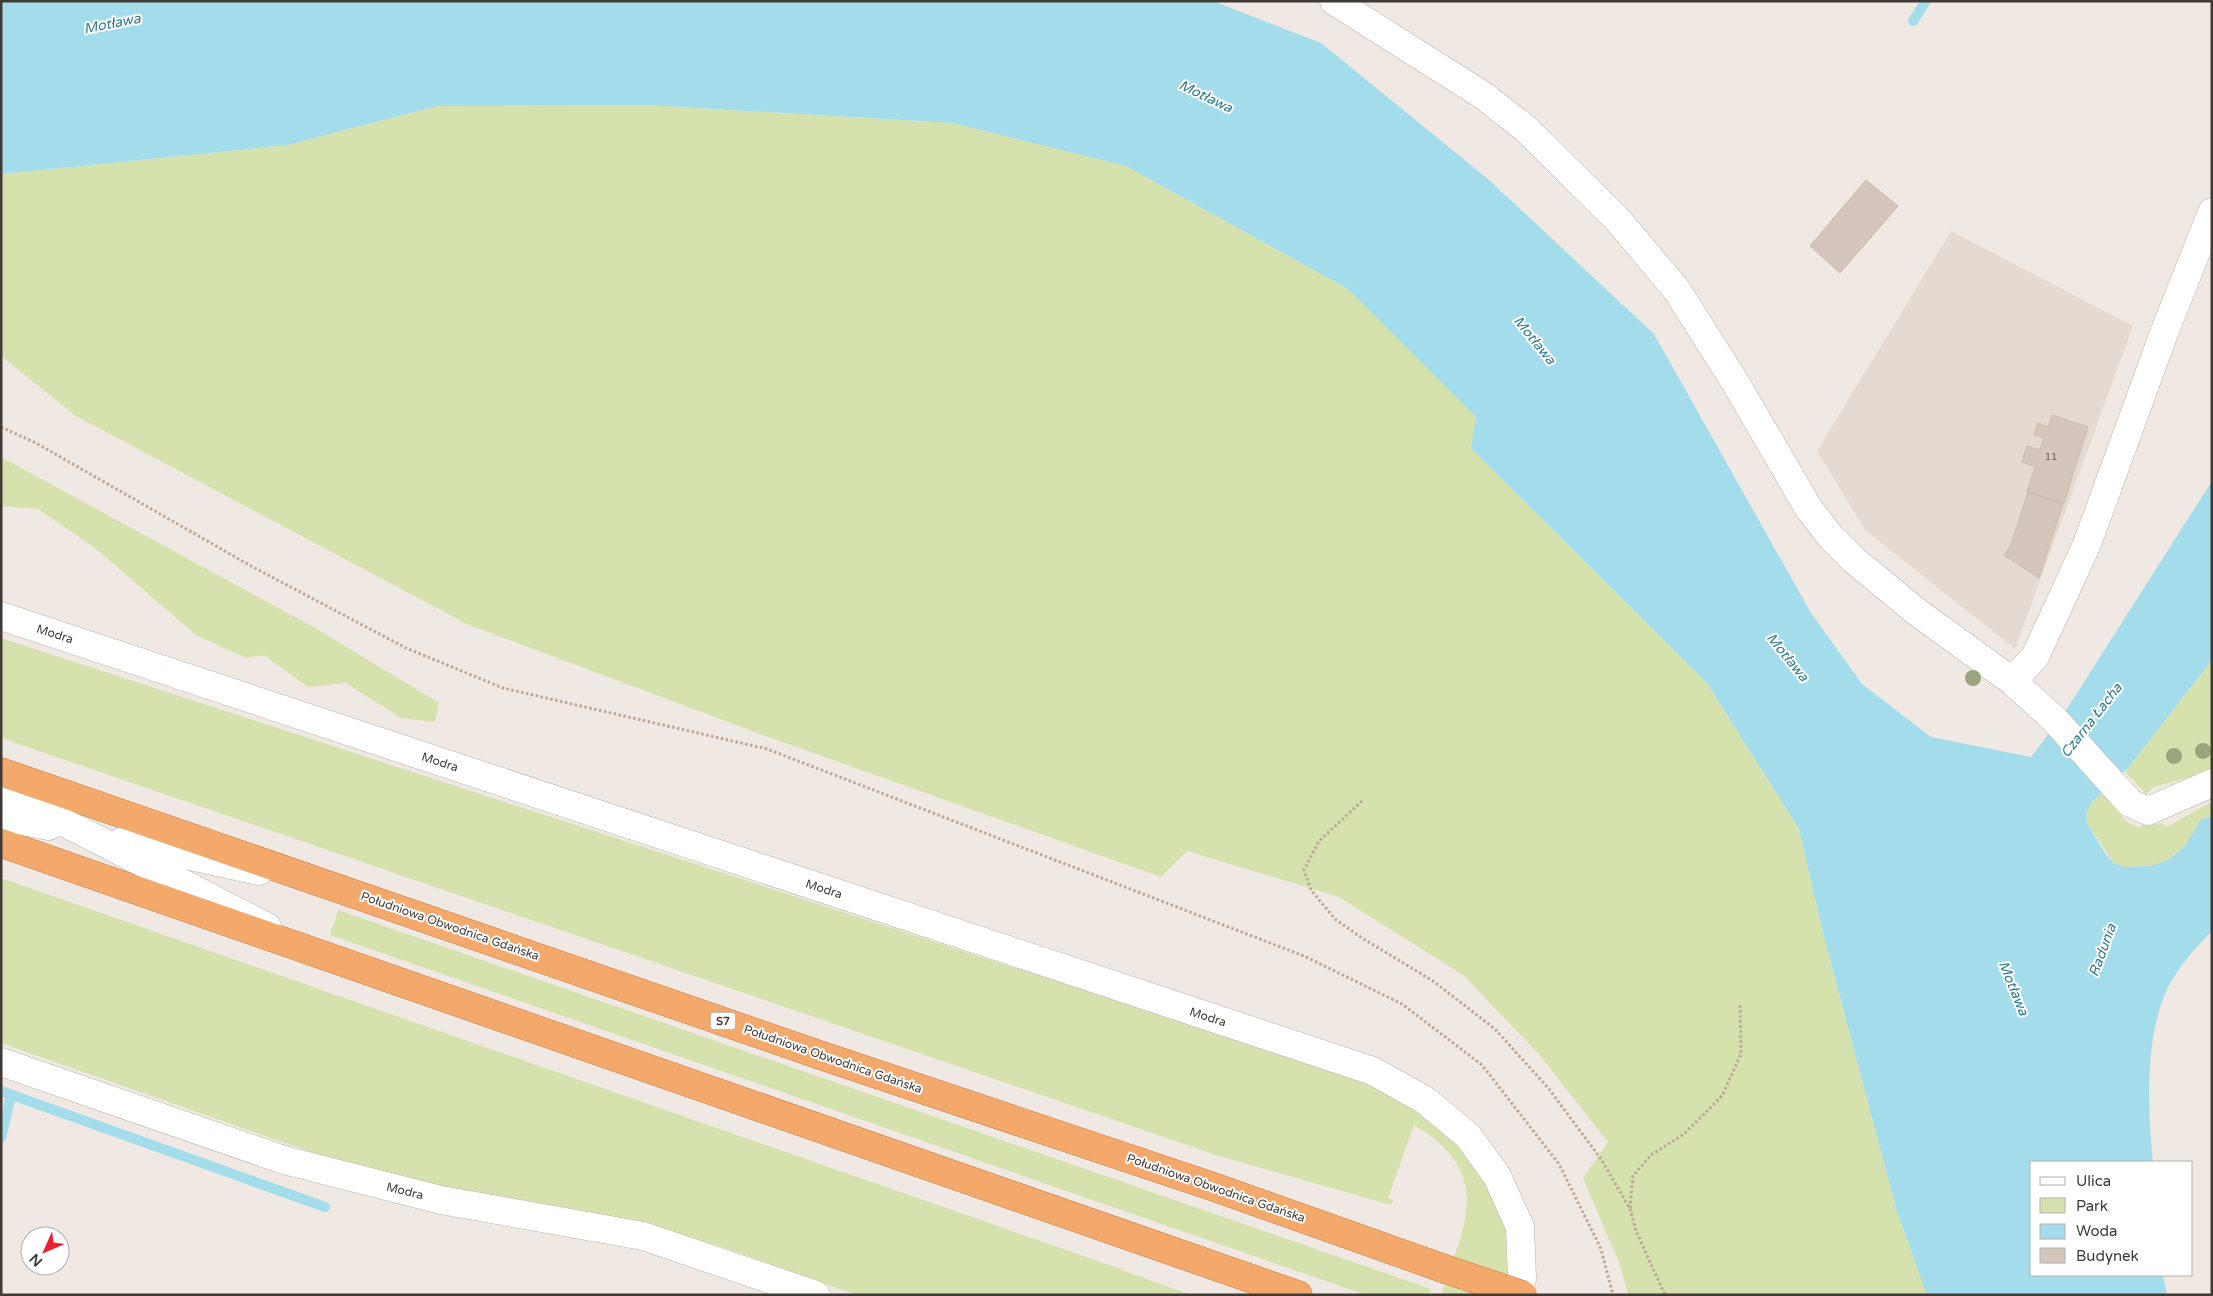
<svg xmlns="http://www.w3.org/2000/svg" width="2213" height="1296" font-family="'Varela Round',sans-serif">
  <style>
    .residential { fill: #e4dad2 }
    .green { fill: #d6e2ae }
    .water { fill: #a3dcea }
    .lines { fill: none; stroke-linecap: round; stroke-linejoin: round }
    .stream { stroke: #a3dcea; stroke-width: 10 }
    .building { fill: #d4c6bd; stroke: #cbb9ad }
    .minor-casing { stroke: #beb2aa; stroke-width: 29 }
    .highway-casing { stroke: #d07a3d; stroke-width: 29 }
    .path { stroke: #bba899; stroke-width: 3; stroke-dasharray: 2.5 2.5; stroke-linecap: butt }
    .minor { stroke: #fff; stroke-width: 28 }
    .highway { stroke: #f3a86c; stroke-width: 28 }
    .highway-bridge-casing { stroke: #d07a3d; stroke-width: 29; stroke-linecap: butt }
    .highway-bridge { stroke: #f3a86c; stroke-width: 28 }
    .tree { fill: #9aa57e }
    .labels { text-anchor: middle; stroke-width: 4; stroke-linejoin: round; paint-order: stroke }
    .number-label { font-size: 10px; fill: #665c56 }
    .shield { fill: #fff; stroke: #7a7471; stroke-width: 1 }
    .shield-label { font-size: 11px; font-weight: bold; fill: #413934 }
    .street-label { font-size: 12px; fill: #413934; stroke: #fff }
    .water-label { font-size: 14px; font-style: italic; fill: #307b8e; stroke: #fff }
  </style>
  <rect width="100%" height="100%" fill="#f0e9e3"/>
  <polygon class="residential" points="1951,231 2133,326 2015,649 1865,530 1817,451"/>
  <g class="green">
    <polygon points="647,105 953,123 1126,166 1348,289 1476,417 1472,448 1707,683 1799,829 1824,937 1897,1212 1927,1295 1628,1295 1620,1265 1583,1178 1608,1142 1537,1052 1463,975 1339,897 1187,851 1161,877 763,735 467,624 76,416 1,356 1,174 287,145 438,106"/>
    <polygon points="1,457 317,629 439,703 435,722 401,718 346,683 308,687 264,655 246,658 196,635 95,548 38,509 1,506"/>
    <path d="M1,638L1347,1076C1412,1101 1469,1138 1496,1205C1500,1214 1506,1224 1507,1233C1510,1253 1508,1275 1509,1295H1441C1465,1223 1495,1174 1414,1125L1388,1198L1393,1200L1391,1205L1219,1156L1,738Z"/>
    <polygon points="2212,660 2212,771 2154,787 2146,794 2125,772"/>
    <polygon points="2102,793 2127,822 2139,828 2151,819 2156,824 2162,823 2167,827 2209,803 2212,803 2212,817 2201,819 2185,846 2168,860 2151,866 2126,867 2114,863 2087,823 2086,814 2091,803"/>
    <polygon points="1,878 1095,1260 1191,1295 857,1295 723,1247 649,1226 449,1189 325,1157 1,1043"/>
    <polygon points="338,910 1431,1289 1429,1295 1366,1295 330,935"/>
  </g>
  <path class="water" d="M1,1H1213L1321,43L1488,179L1654,334L1811,613L1862,684L1931,737L2031,757L2065,712L2212,481V660L2128,768L2091,803L2086,814L2087,823L2105,853L2114,863L2126,867L2151,866L2168,860L2185,846L2201,819L2212,817V931C2193,950 2172,974 2163,999C2145,1046 2148,1113 2153,1162H2032V1275H2163L2167,1295H1927L1897,1212L1824,937L1799,829L1707,683L1471,448L1476,417L1348,289L1126,166L953,123L647,105L438,106L287,145L1,174Z"/>
  <g class="lines">
    <g class="stream">
      <polyline points="1913,21 1926,1"/>
      <polyline points="1,1091 325,1207"/>
      <polyline points="1,1138 11,1095"/>
    </g>
  </g>
  <g class="building">
    <polygon points="1866,180 1898,206 1840,273 1810,246"/>
    <polygon points="2052,415 2088,427 2064,503 2027,492 2035,467 2022,462 2027,446 2040,450 2044,438 2034,435 2038,423 2048,427"/>
    <polygon points="2028,492 2063,504 2039,578 2004,555 2011,545"/>
  </g>
  <g class="lines">
    <g class="minor-casing">
      <g id="minor">
        <polyline points="1334,1 1484,96 1526,129 1617,219 1676,289 1735,382 1809,509 1830,536 1855,561 1917,612 2012,681 2054,719 2130,803 2148,811 2212,783"/>
        <polyline points="1,616 1373,1071 1425,1100 1468,1136 1497,1176 1520,1227 1522,1278 1519,1295"/>
        <polyline points="2012,681 2035,657 2087,544 2164,333 2212,212"/>
        <polyline points="1,792 85,833 267,927"/>
        <polyline points="1,817 49,826"/>
        <polyline points="123,841 259,871"/>
        <polyline points="1,1062 284,1160 441,1200 643,1236 816,1295"/>
      </g>
    </g>
    <g class="highway-casing">
      <g id="highway">
        <polyline points="1,772 814,1053 1214,1187 1445,1269"/>
        <polyline points="1,843 1298,1295"/>
      </g>
    </g>
    <g class="path">
      <polyline points="1,427 36,443 251,566 406,648 503,688 767,749 1304,956 1402,1004 1482,1065 1559,1164 1601,1249 1613,1295"/>
      <polyline points="1362,801 1319,841 1304,870 1311,890 1335,919 1362,938 1433,981 1495,1029 1549,1089 1601,1159 1630,1209 1636,1231 1665,1295"/>
      <polyline points="1630,1208 1633,1176 1651,1155 1684,1134 1722,1096 1741,1054 1740,1004"/>
    </g>
    <use href="#minor" class="minor"/>
    <use href="#highway" class="highway"/>
    <g class="highway-bridge-casing">
      <polyline id="highway-bridge" points="1445,1269 1523,1295"/>
    </g>
    <use href="#highway-bridge" class="highway-bridge"/>
  </g>
  <g class="tree">
    <circle cx="1973" cy="678" r="8"/>
    <circle cx="2203" cy="751" r="8"/>
    <circle cx="2174" cy="756" r="8"/>
  </g>
  <g class="labels">
    <g class="number-label">
      <text x="2051" y="460">11</text>
    </g>
    <rect class="shield" x="710.5" y="1012.5" width="25" height="17" rx="4"/>
    <g class="shield-label">
      <text x="723" y="1025">S7</text>
    </g>
    <g class="street-label">
      <text transform="translate(55 634) rotate(18)" y="4">Modra</text>
      <text transform="translate(440 762) rotate(18)" y="4">Modra</text>
      <text transform="translate(824 889) rotate(18)" y="4">Modra</text>
      <text transform="translate(450 926) rotate(19)" y="4">Południowa Obwodnica Gdańska</text>
      <text transform="translate(1208 1017) rotate(18)" y="4">Modra</text>
      <text transform="translate(833 1059) rotate(19)" y="4">Południowa Obwodnica Gdańska</text>
      <text transform="translate(1216 1188) rotate(19)" y="4">Południowa Obwodnica Gdańska</text>
      <text transform="translate(405 1191) rotate(14)" y="4">Modra</text>
    </g>
    <g class="water-label">
      <text transform="translate(112 23) rotate(-11)" y="5">Motława</text>
      <text transform="translate(1206 96) rotate(26)" y="5">Motława</text>
      <text transform="translate(1535 340) rotate(51)" y="5">Motława</text>
      <text transform="translate(1788 657) rotate(51)" y="5">Motława</text>
      <text transform="translate(2091 720) rotate(-52)" y="5">Czarna Łacha</text>
      <text transform="translate(2102 950) rotate(-70)" y="5">Radunia</text>
      <text transform="translate(2014 988) rotate(68)" y="5">Motława</text>
    </g>
  </g>
  <rect width="2213" height="1296" fill="none" stroke="#413934" stroke-width="5"/>
  <rect x="2030" y="1161" width="162" height="115" fill="#ffffff" stroke="#b3b0ae"/>
  <rect x="2040" y="1177" width="25" height="8" fill="#ffffff" stroke="#b3b0ae"/>
  <text x="2076" y="1186" font-size="15" fill="#413934">Ulica</text>
  <rect x="2040" y="1198" width="25" height="15" fill="#d6e2ae" stroke="#b3b0ae"/>
  <text x="2076" y="1211" font-size="15" fill="#413934">Park</text>
  <rect x="2040" y="1224" width="25" height="15" fill="#a3dcea" stroke="#b3b0ae"/>
  <text x="2076" y="1236" font-size="15" fill="#413934">Woda</text>
  <rect x="2040" y="1248" width="25" height="15" fill="#d4c6bd" stroke="#b3b0ae"/>
  <text x="2076" y="1261" font-size="15" fill="#413934">Budynek</text>
  <g transform="translate(45 1251) rotate(225)"><circle r="24" fill="#ffffff" stroke="#b3b0ae"/>
  <path d="M0-4L9 19L0 12L-9 19Z" fill="#e9212f"/>
  <text y="-8" font-size="14" font-weight="bold" text-anchor="middle" fill="#413934">N</text>
  </g>
</svg>
